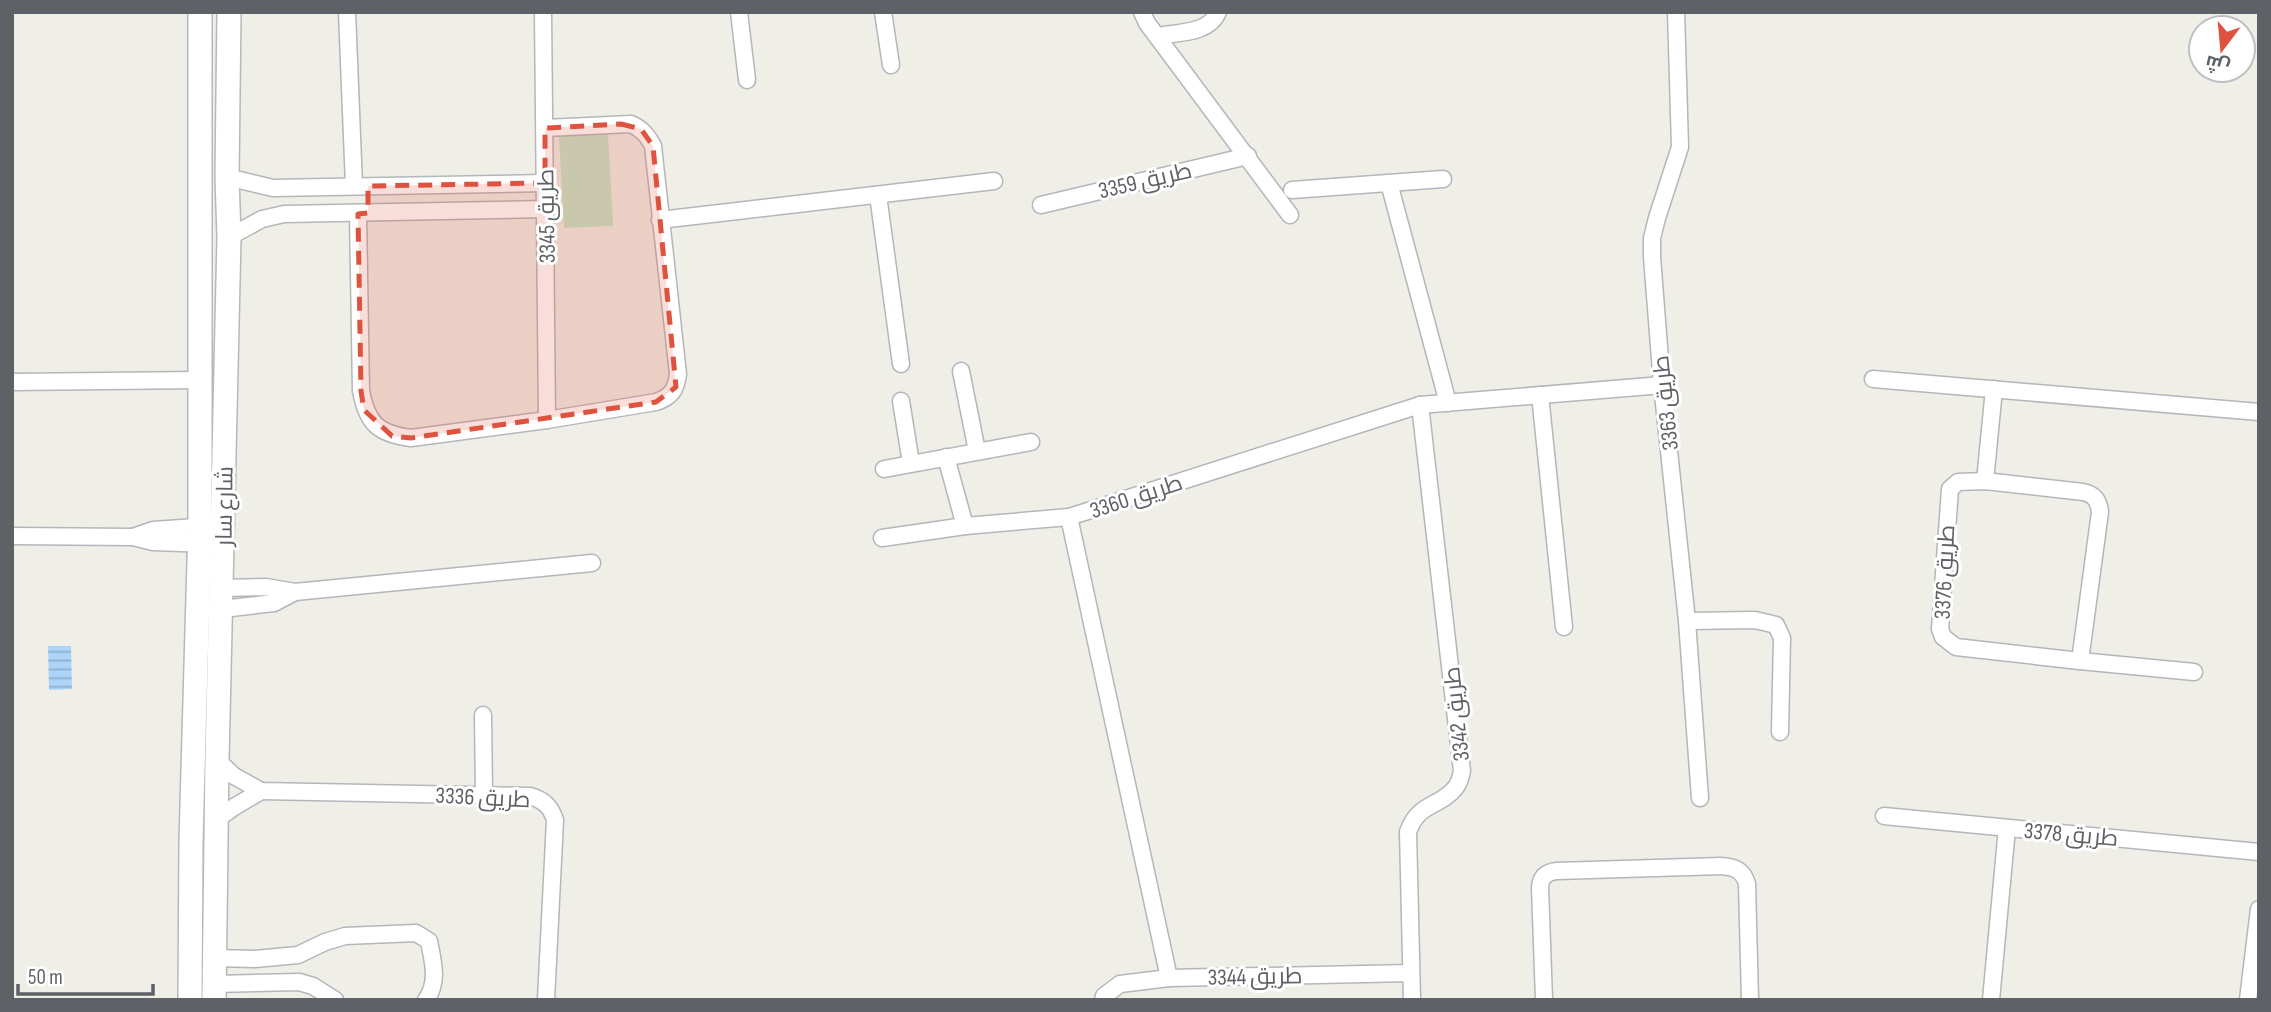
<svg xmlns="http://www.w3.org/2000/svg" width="2271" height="1012" font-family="'Sofia Sans Condensed',Cairo,sans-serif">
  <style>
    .park { fill: #c5e4c7 }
    .water { fill: url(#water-rules) }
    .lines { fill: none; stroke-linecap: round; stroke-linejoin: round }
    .street-casing { stroke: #b4b6ba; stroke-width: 19 }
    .secondary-casing { stroke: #b5b8bd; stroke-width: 26 }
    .street { stroke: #fff; stroke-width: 16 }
    .secondary { stroke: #fff; stroke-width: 23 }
    .marked { fill: #dd533f; fill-opacity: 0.2; stroke: #dd533f; stroke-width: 5; stroke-dasharray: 14 9; stroke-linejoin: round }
    .labels { text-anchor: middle; stroke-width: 6; stroke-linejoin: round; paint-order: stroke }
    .street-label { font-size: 23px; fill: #5e6166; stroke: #fff }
  </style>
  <defs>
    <pattern id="water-rules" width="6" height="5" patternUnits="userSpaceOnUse" patternTransform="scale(1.75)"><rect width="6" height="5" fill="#add4f9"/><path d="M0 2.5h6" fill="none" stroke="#90afcd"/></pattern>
  </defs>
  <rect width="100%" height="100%" fill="#efeee7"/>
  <polygon class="park" points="608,133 613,226 564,228 559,136"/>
  <polygon class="water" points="48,646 71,646 72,689 49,690"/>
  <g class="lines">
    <g class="street-casing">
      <g id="street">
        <polyline points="347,12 354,186"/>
        <polyline points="543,12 547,420"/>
        <polyline points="739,12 747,80"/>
        <polyline points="883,12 891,65"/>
        <polyline points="1142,12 1147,23 1290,215"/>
        <polyline points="1676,12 1680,147 1657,218 1652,238 1652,257 1662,385 1687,621 1700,798"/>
        <path d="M1158,36C1178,32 1209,34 1218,12"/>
        <polyline points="227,177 273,188 545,183"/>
        <polyline points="1389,183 1448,403"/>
        <polyline points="1292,190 1443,179"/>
        <polyline points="878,195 901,364"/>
        <polyline points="1041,205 1248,156"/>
        <path d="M358,214L361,391C367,423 378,434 411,438L547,420L656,402C671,397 676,390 678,374L653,146C647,135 642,129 631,124L545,128"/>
        <polyline points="660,220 994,181"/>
        <polyline points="229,237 262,219 284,214 546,209"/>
        <polyline points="961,371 977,451"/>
        <polyline points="1873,379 2259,412"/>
        <polyline points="12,382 199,380"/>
        <polyline points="1540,395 1564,627"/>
        <polyline points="901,401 911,463"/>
        <polyline points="946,457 965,526"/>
        <polyline points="884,469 1031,442"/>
        <path d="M1985,481L2083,492C2094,494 2099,501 2100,512L2080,661L1956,647L1943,637L1940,629L1950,489L1958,482Z"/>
        <polyline points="1985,481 1994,389"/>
        <polyline points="1069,517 1169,978"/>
        <polyline points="12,536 133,537 153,542 209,544"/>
        <polyline points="133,537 153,530 210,526"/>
        <polyline points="882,538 965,526 1069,517 1420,405 1662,385"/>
        <polyline points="222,588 266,587 295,592 592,563"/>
        <polyline points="222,609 274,603 295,592"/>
        <polyline points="1687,621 1755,620 1776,625 1782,638 1780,732"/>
        <polyline points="2080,661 2194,672"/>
        <polyline points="483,715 484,795"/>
        <path d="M217,760L234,776L261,791L530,796C544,800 551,807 555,820L546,1000"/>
        <polyline points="1884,816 2259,852"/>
        <polyline points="216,820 234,807 261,791"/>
        <path d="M213,958L255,959L298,955L325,942L345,936L416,933L429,941C433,962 439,982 426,1000"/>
        <polyline points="214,984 299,982 313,986 335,1000"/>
        <polyline points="1103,1000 1104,996 1120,984 1169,978 1411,973"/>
        <path d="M1412,1000L1408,832C1419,801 1440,808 1456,787C1459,783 1461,776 1462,771L1420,405"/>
        <path d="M1544,1000L1540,887C1541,876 1547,872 1557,871L1721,866C1735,867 1743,870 1747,884L1750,1000"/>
        <polyline points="1991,1000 2007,828"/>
        <polyline points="2248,1000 2259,909"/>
      </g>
    </g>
    <g class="secondary-casing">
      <g id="secondary">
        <polyline points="190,1000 191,841 200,526 200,12"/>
        <polyline points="214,1000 217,760 229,237 227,177 229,12"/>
      </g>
    </g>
    <use href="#street" class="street"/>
    <use href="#secondary" class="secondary"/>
  </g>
  <path class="marked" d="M621,124L641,129L653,146L676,387L656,402L411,438L392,436L364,410L361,391L358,214L368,213V186L545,183V128Z"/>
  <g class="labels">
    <g class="street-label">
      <text transform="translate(1145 180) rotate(-13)" y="8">طريق 3359</text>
      <text transform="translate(546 216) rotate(-91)" y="8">طريق 3345</text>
      <text transform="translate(1665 403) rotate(-96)" y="8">طريق 3363</text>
      <text transform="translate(1136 496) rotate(-18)" y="8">طريق 3360</text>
      <text transform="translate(224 506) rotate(-89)" y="8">شارع سار</text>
      <text transform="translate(1944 572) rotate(-87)" y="8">طريق 3376</text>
      <text transform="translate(1456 714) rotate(-96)" y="8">طريق 3342</text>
      <text transform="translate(483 797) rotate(3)" y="8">طريق 3336</text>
      <text transform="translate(2071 834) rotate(5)" y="8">طريق 3378</text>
      <text transform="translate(1255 976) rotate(-1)" y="8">طريق 3344</text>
    </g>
  </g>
  <rect width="2271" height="1012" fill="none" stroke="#5e6166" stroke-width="28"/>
  <g transform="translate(2222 49) rotate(196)"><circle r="33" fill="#ffffff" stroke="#bfc0c2" stroke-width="2"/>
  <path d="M0-5L12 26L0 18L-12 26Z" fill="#dd533f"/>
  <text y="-10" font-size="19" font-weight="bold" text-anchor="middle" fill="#5e6166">ش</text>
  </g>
  <path d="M18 984v10h135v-10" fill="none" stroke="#5e6166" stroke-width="3.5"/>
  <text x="28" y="984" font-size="21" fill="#5e6166" stroke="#ffffff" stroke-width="5" paint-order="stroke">50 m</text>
</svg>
